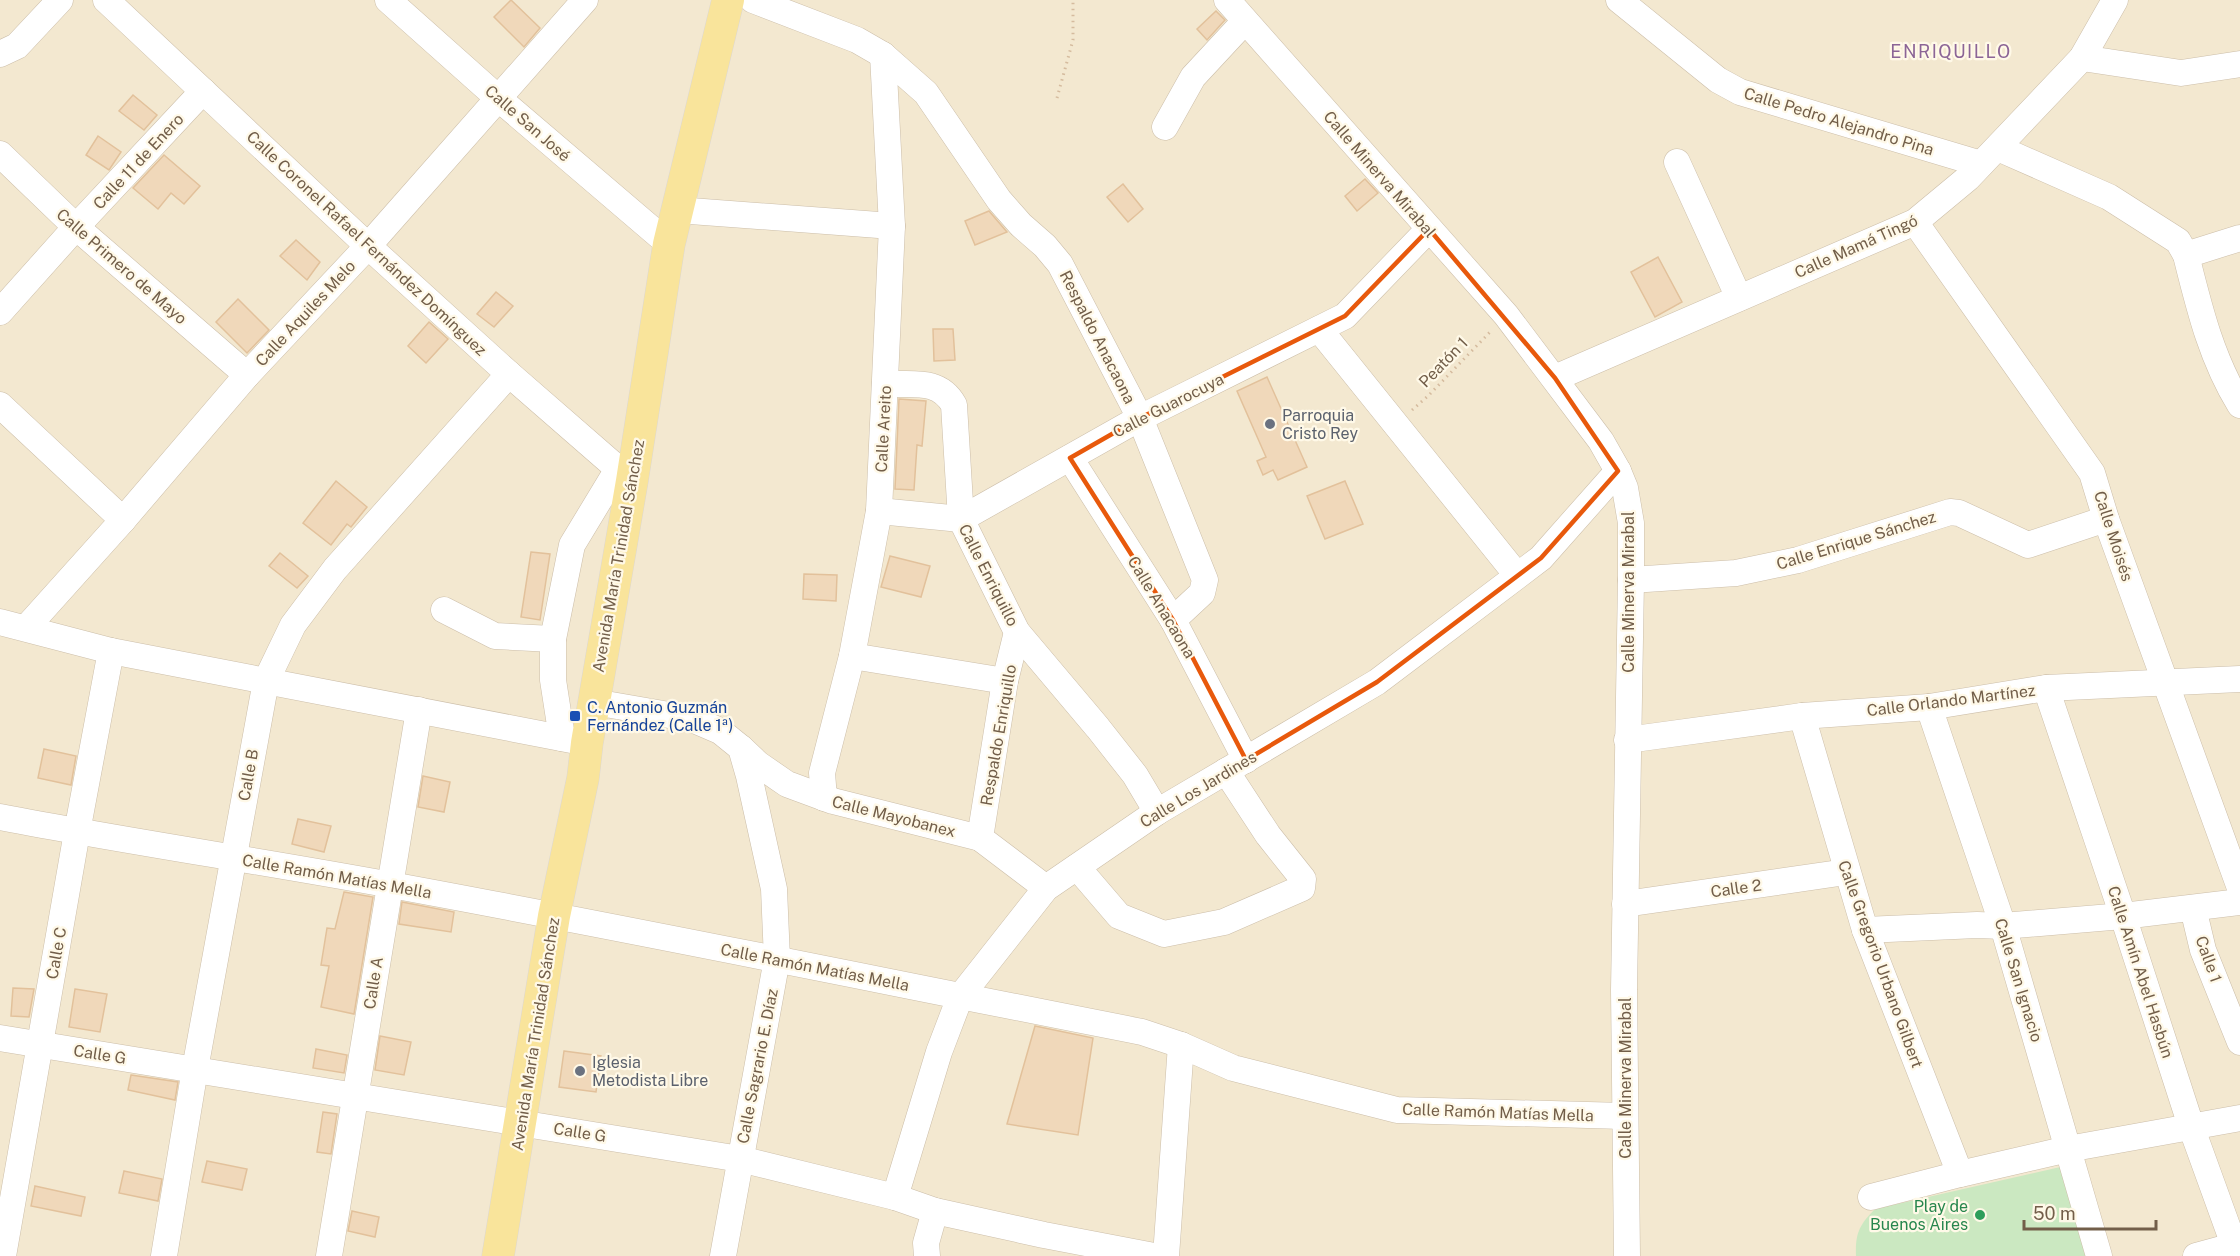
<svg xmlns="http://www.w3.org/2000/svg" width="2240" height="1256" font-family="'Public Sans',sans-serif">
  <style>
    .residential { fill: #f3e8d0 }
    .green { fill: #cbe8c1 }
    .building { fill: #f0d8ba; stroke: #e2c19b; stroke-width: 1.5 }
    .lines { fill: none; stroke-linecap: round; stroke-linejoin: round }
    .minor-casing { stroke: #ccbea9; stroke-width: 27 }
    .major-casing { stroke: #ddd8d3; stroke-width: 33 }
    .path { stroke: #d5bb9e; stroke-width: 3; stroke-dasharray: 1.5 4.5; stroke-linecap: butt }
    .minor { stroke: #fff; stroke-width: 26 }
    .major { stroke: #f9e49b; stroke-width: 32 }
    .marked { fill: none; stroke: #e8590c; stroke-width: 4.5; stroke-linejoin: round }
    .worship-dot { fill: #6b7280; stroke: #fff9e8; stroke-width: 2 }
    .transit-dot { fill: #1a4fb4; stroke: #fff9e8; stroke-width: 2 }
    .leisure-dot { fill: #2e9e5b; stroke: #fff9e8; stroke-width: 2 }
    .labels { text-anchor: middle; stroke-width: 4.5; stroke-linejoin: round; paint-order: stroke }
    .street-label { font-size: 16px; fill: #725e49; stroke: #fff9e8 }
    .worship-label { font-size: 16px; fill: #5b616d; stroke: #fff9e8; text-anchor: start }
    .transit-label { font-size: 16px; fill: #164399; stroke: #fff9e8; text-anchor: start }
    .leisure-label { font-size: 16px; fill: #27864d; stroke: #fff9e8; text-anchor: end }
    .neighbourhood-label { font-size: 18px; letter-spacing: 1.5px; fill: #8c6596; stroke: #fff9e8 }
  </style>
  <rect width="100%" height="100%" fill="#fbf5e2"/>
  <rect class="residential" x="0" y="0" width="2240" height="1256"/>
  <path class="green" d="M2069,1165L2104,1256H1856C1855,1234 1859,1225 1875,1209Z"/>
  <g class="building">
    <polygon points="511,0 540,28 524,47 494,17"/>
    <polygon points="1216,11 1225,20 1207,40 1197,29"/>
    <polygon points="133,95 157,115 144,130 119,111"/>
    <polygon points="98,136 121,152 109,170 86,155"/>
    <polygon points="164,155 200,186 184,204 171,193 158,209 133,188"/>
    <polygon points="1365,179 1378,193 1357,211 1345,196"/>
    <polygon points="1123,184 1143,209 1128,222 1107,197"/>
    <polygon points="989,211 1007,232 975,245 965,221"/>
    <polygon points="296,240 320,262 307,280 280,256"/>
    <polygon points="1658,257 1682,302 1655,317 1631,272"/>
    <polygon points="496,292 513,306 494,327 477,314"/>
    <polygon points="238,299 269,330 247,353 216,322"/>
    <polygon points="429,322 448,339 426,363 408,346"/>
    <polygon points="933,329 953,329 955,360 934,361"/>
    <polygon points="1267,377 1307,467 1278,480 1273,470 1263,475 1257,461 1266,457 1237,391"/>
    <polygon points="899,399 926,401 922,446 917,445 914,490 895,489"/>
    <polygon points="336,481 367,507 351,527 347,524 331,545 303,523"/>
    <polygon points="1345,481 1363,524 1325,539 1307,496"/>
    <polygon points="531,552 550,554 540,620 521,617"/>
    <polygon points="280,553 308,576 297,588 269,566"/>
    <polygon points="890,556 930,566 921,597 881,587"/>
    <polygon points="804,574 837,575 836,601 803,599"/>
    <polygon points="44,749 76,756 71,785 38,778"/>
    <polygon points="423,776 450,782 444,812 418,807"/>
    <polygon points="298,819 331,826 324,852 292,844"/>
    <polygon points="344,892 373,897 354,1014 321,1007 329,966 321,965 327,928 335,929"/>
    <polygon points="402,902 454,912 451,932 399,924"/>
    <polygon points="13,988 34,989 29,1017 11,1016"/>
    <polygon points="75,989 107,994 100,1032 69,1027"/>
    <polygon points="1035,1026 1093,1038 1078,1135 1007,1124"/>
    <polygon points="380,1036 411,1042 404,1075 375,1070"/>
    <polygon points="316,1049 347,1055 344,1073 313,1068"/>
    <polygon points="564,1051 601,1056 596,1092 559,1087"/>
    <polygon points="131,1075 178,1082 175,1100 128,1090"/>
    <polygon points="323,1112 337,1114 331,1154 317,1152"/>
    <polygon points="207,1161 247,1169 242,1190 202,1182"/>
    <polygon points="124,1171 162,1179 158,1201 119,1193"/>
    <polygon points="35,1186 85,1197 81,1216 31,1206"/>
    <polygon points="352,1211 379,1217 375,1237 348,1231"/>
  </g>
  <g class="lines">
    <g class="minor-casing">
      <g id="minor">
        <polyline points="106,0 368,246 509,374 632,481"/>
        <polyline points="388,0 498,98 669,244"/>
        <polyline points="753,0 857,40 883,55 926,93 999,200 1021,225 1045,246 1060,264 1140,418 1205,580 1202,593 1173,620"/>
        <polyline points="1227,0 1506,315 1601,441 1618,471 1625,488 1631,523 1631,580 1624,990 1627,1256"/>
        <polyline points="1619,0 1718,80 1740,92 1981,164"/>
        <polyline points="0,54 17,46 60,0"/>
        <polyline points="2082,58 2181,73 2240,64"/>
        <polyline points="1165,127 1193,77 1245,21"/>
        <path d="M1998,148L2109,197L2178,241L2186,255C2199,307 2211,358 2240,405"/>
        <polyline points="0,154 76,227 247,375"/>
        <polyline points="1677,162 1739,298"/>
        <polyline points="677,210 892,226"/>
        <polyline points="1915,222 2092,473 2106,519 2240,888"/>
        <polyline points="2186,255 2240,238"/>
        <polyline points="0,312 76,227 203,91"/>
        <polyline points="1319,329 1517,575"/>
        <polyline points="1555,378 1915,222 1968,178 2082,58 2115,0"/>
        <path d="M885,384C913,385 939,378 954,405L961,519L1017,632L1098,728L1135,775L1157,812"/>
        <polyline points="0,405 123,520"/>
        <polyline points="1070,458 1173,620 1246,760"/>
        <polyline points="879,511 961,519 1140,418 1345,316 1429,229"/>
        <polyline points="1631,580 1736,573 1798,560 1950,512 1959,513 2028,545 2106,519"/>
        <polyline points="444,610 495,636 553,639"/>
        <polyline points="0,622 111,651 587,743"/>
        <polyline points="26,628 123,520 247,375 368,246 585,0"/>
        <polyline points="852,656 1005,681"/>
        <polyline points="2046,688 2123,916 2192,1129 2238,1256"/>
        <polyline points="594,702 692,719 720,731 741,748 749,776 774,889 777,959 723,1256"/>
        <polyline points="1929,707 2003,926 2099,1256"/>
        <polyline points="1802,716 1865,930 1960,1174"/>
        <polyline points="562,738 553,680 553,639 572,545 618,469"/>
        <polyline points="1627,740 1802,716 1929,707 2046,688 2240,679"/>
        <polyline points="741,748 758,764 787,784 833,801 980,838 1046,888"/>
        <polyline points="824,798 822,773 852,656 879,511 892,226 883,55"/>
        <path d="M0,817C130,842 261,861 391,885C642,931 892,983 1142,1032L1181,1045L1233,1068L1397,1110L1624,1116"/>
        <polyline points="980,838 1005,681 1017,632"/>
        <polyline points="1077,867 1119,916 1164,934 1224,922 1302,888 1303,879 1268,835 1226,771"/>
        <polyline points="1625,904 1846,872"/>
        <polyline points="2193,908 2203,950 2240,1042"/>
        <polyline points="1865,930 1977,925 2003,926 2123,916 2240,902"/>
        <polyline points="0,1038 740,1159 895,1197 935,1211 1044,1235 1154,1256"/>
        <polyline points="895,1197 939,1052 960,997 1046,888 1157,812 1377,682 1541,558 1618,471"/>
        <polyline points="1871,1197 1960,1174 2068,1149 2240,1118"/>
        <polyline points="3,1256 77,832 111,651"/>
        <polyline points="164,1256 195,1069 266,681 293,625 335,569 509,374"/>
        <polyline points="329,1256 419,710"/>
        <polyline points="927,1256 926,1243 935,1211"/>
        <polyline points="1166,1256 1181,1045"/>
        <polyline points="2196,1256 2240,1244"/>
      </g>
    </g>
    <g class="major-casing">
      <polyline id="major" points="498,1256 554,916 583,778 587,743 632,481 669,244 728,0"/>
    </g>
    <g class="path">
      <polyline points="1057,98 1073,40 1073,0"/>
      <polyline points="1412,410 1429,395 1492,330"/>
    </g>
    <use href="#minor" class="minor"/>
    <use href="#major" class="major"/>
  </g>
  <path class="marked" d="M1429,229L1555,378L1618,471L1541,558L1377,682L1246,760L1173,620L1070,458L1140,418L1345,316Z"/>
  <g class="worship-dot">
    <circle cx="1270" cy="424" r="6"/>
    <circle cx="580" cy="1071" r="6"/>
  </g>
  <rect class="transit-dot" x="569" y="710" width="12" height="12" rx="3"/>
  <circle class="leisure-dot" cx="1980" cy="1215" r="6"/>
  <g class="labels">
    <g class="street-label">
      <text transform="translate(1839 121) rotate(17)" y="6">Calle Pedro Alejandro Pina</text>
      <text transform="translate(528 123) rotate(41)" y="6">Calle San José</text>
      <text transform="translate(138 161) rotate(-47)" y="6">Calle 11 de Enero</text>
      <text transform="translate(1380 174) rotate(49)" y="6">Calle Minerva Mirabal</text>
      <text transform="translate(367 243) rotate(43)" y="6">Calle Coronel Rafael Fernández Domínguez</text>
      <text transform="translate(1856 246) rotate(-24)" y="6">Calle Mamá Tingó</text>
      <text transform="translate(122 266) rotate(41)" y="6">Calle Primero de Mayo</text>
      <text transform="translate(305 313) rotate(-47)" y="6">Calle Aquiles Melo</text>
      <text transform="translate(1098 337) rotate(63)" y="6">Respaldo Anacaona</text>
      <text transform="translate(1443 362) rotate(-46)" y="6">Peatón 1</text>
      <text transform="translate(1168 405) rotate(-27)" y="6">Calle Guarocuya</text>
      <text transform="translate(883 429) rotate(-87)" y="6">Calle Areito</text>
      <text transform="translate(2114 536) rotate(72)" y="6">Calle Moisés</text>
      <text transform="translate(1856 540) rotate(-17)" y="6">Calle Enrique Sánchez</text>
      <text transform="translate(618 556) rotate(-80)" y="6">Avenida María Trinidad Sánchez</text>
      <text transform="translate(989 575) rotate(63)" y="6">Calle Enriquillo</text>
      <text transform="translate(1628 592) rotate(-90)" y="6">Calle Minerva Mirabal</text>
      <text transform="translate(1162 607) rotate(59)" y="6">Calle Anacaona</text>
      <text transform="translate(1951 700) rotate(-7)" y="6">Calle Orlando Martínez</text>
      <text transform="translate(998 735) rotate(-80)" y="6">Respaldo Enriquillo</text>
      <text transform="translate(248 775) rotate(-80)" y="6">Calle B</text>
      <text transform="translate(1198 789) rotate(-31)" y="6">Calle Los Jardines</text>
      <text transform="translate(894 816) rotate(14)" y="6">Calle Mayobanex</text>
      <text transform="translate(337 876) rotate(10)" y="6">Calle Ramón Matías Mella</text>
      <text transform="translate(1736 888) rotate(-8)" y="6">Calle 2</text>
      <text transform="translate(56 953) rotate(-80)" y="6">Calle C</text>
      <text transform="translate(2209 959) rotate(70)" y="6">Calle 1</text>
      <text transform="translate(1881 964) rotate(70)" y="6">Calle Gregorio Urbano Gilbert</text>
      <text transform="translate(815 967) rotate(11)" y="6">Calle Ramón Matías Mella</text>
      <text transform="translate(2141 972) rotate(72)" y="6">Calle Amín Abel Hasbún</text>
      <text transform="translate(2019 980) rotate(73)" y="6">Calle San Ignacio</text>
      <text transform="translate(373 983) rotate(-81)" y="6">Calle A</text>
      <text transform="translate(535 1034) rotate(-81)" y="6">Avenida María Trinidad Sánchez</text>
      <text transform="translate(100 1054) rotate(9)" y="6">Calle G</text>
      <text transform="translate(757 1066) rotate(-79)" y="6">Calle Sagrario E. Díaz</text>
      <text transform="translate(1625 1078) rotate(-90)" y="6">Calle Minerva Mirabal</text>
      <text transform="translate(1498 1112) rotate(2)" y="6">Calle Ramón Matías Mella</text>
      <text transform="translate(580 1132) rotate(9)" y="6">Calle G</text>
    </g>
    <g class="worship-label">
      <text x="1282" y="421">Parroquia<tspan x="1282" dy="18">Cristo Rey</tspan></text>
      <text x="592" y="1068">Iglesia<tspan x="592" dy="18">Metodista Libre</tspan></text>
    </g>
    <g class="transit-label">
      <text x="587" y="713">C. Antonio Guzmán<tspan x="587" dy="18">Fernández (Calle 1ª)</tspan></text>
    </g>
    <g class="leisure-label">
      <text x="1968" y="1212">Play de<tspan x="1968" dy="18">Buenos Aires</tspan></text>
    </g>
    <g class="neighbourhood-label">
      <text x="1951" y="58">ENRIQUILLO</text>
    </g>
  </g>
  <path d="M2024 1220v9h132v-9" fill="none" stroke="#725e49" stroke-width="3"/>
  <text x="2033" y="1220" font-size="18" fill="#725e49" stroke="#fff9e8" stroke-width="4.5" paint-order="stroke">50 m</text>
</svg>
